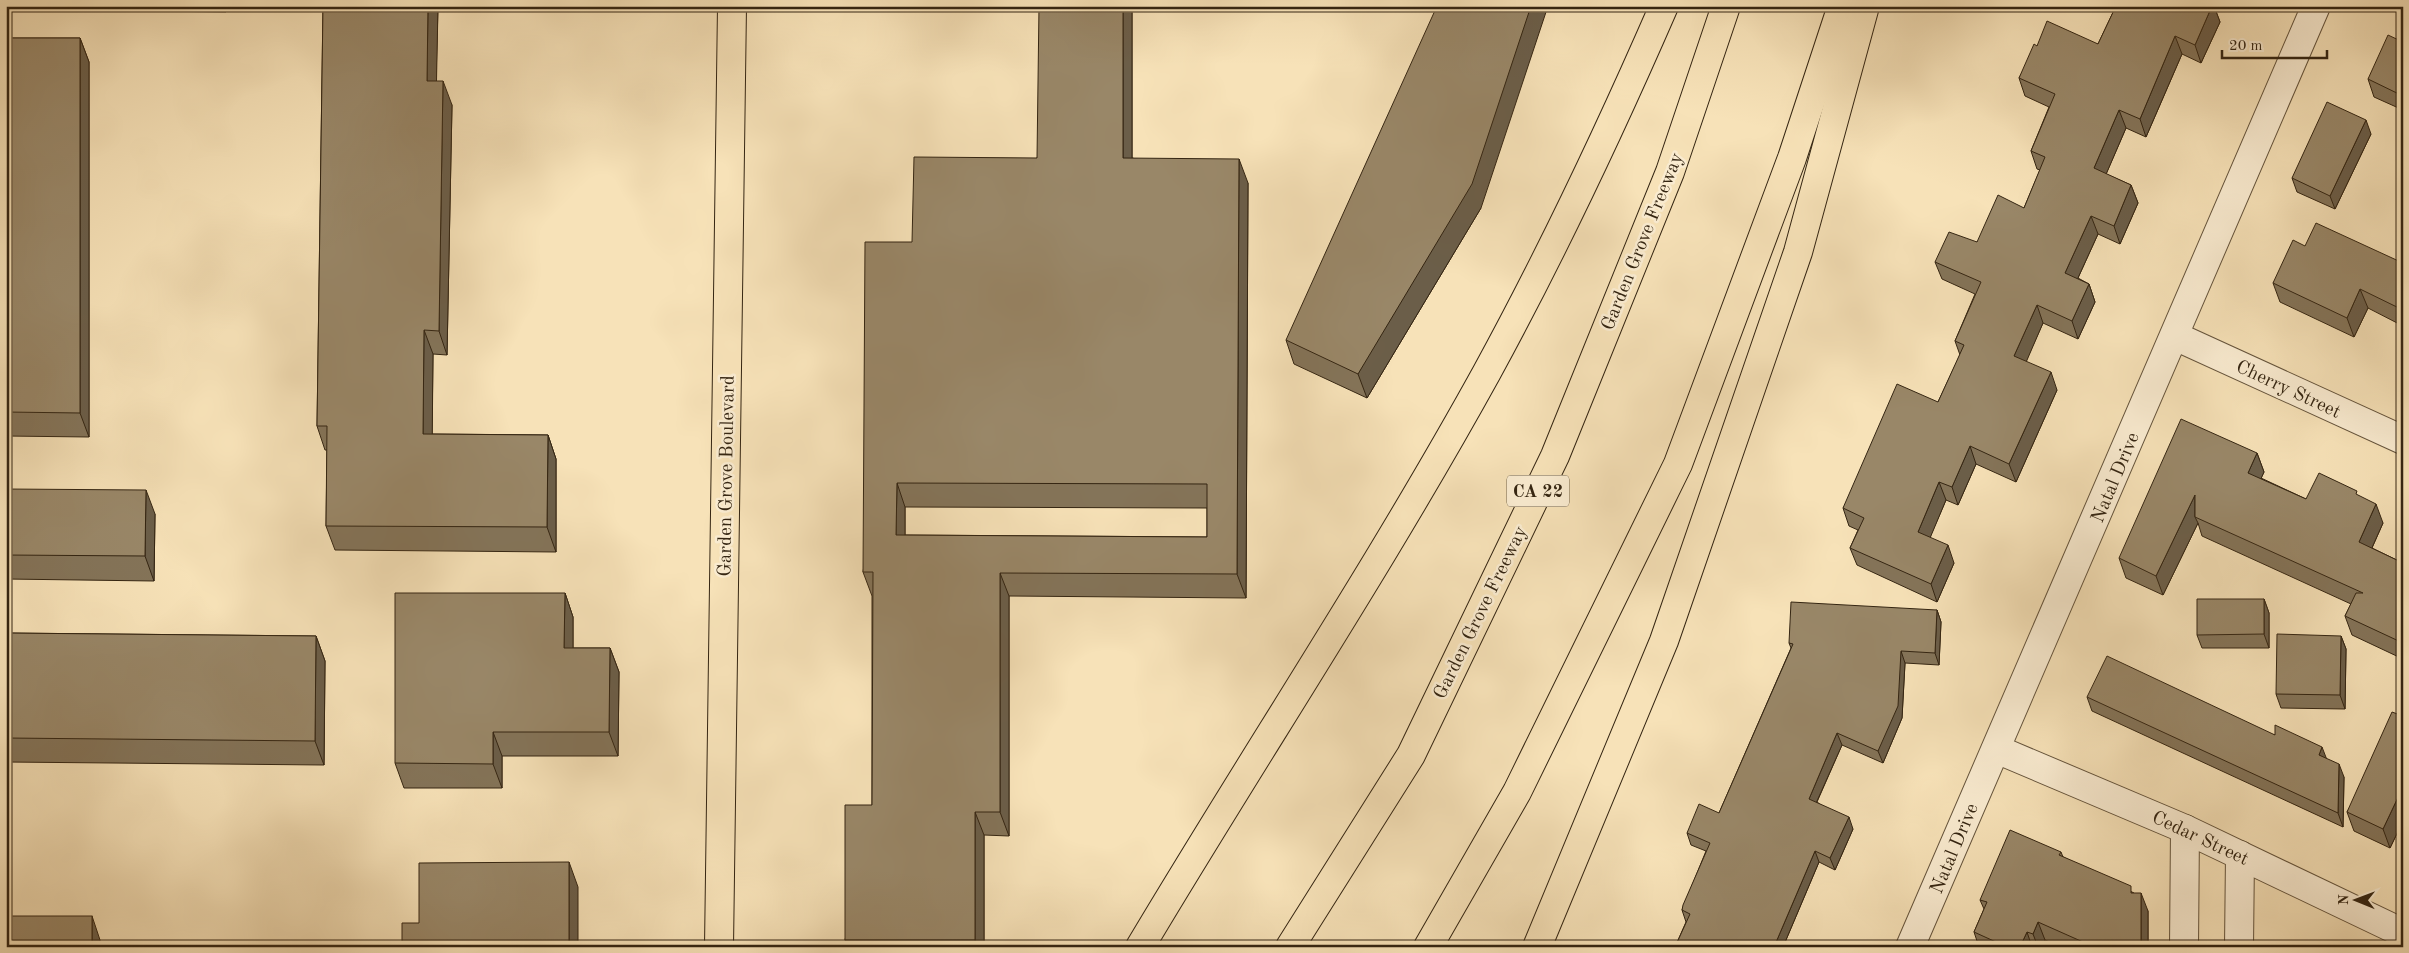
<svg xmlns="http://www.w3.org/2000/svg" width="2409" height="953" font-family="'Old Standard TT',serif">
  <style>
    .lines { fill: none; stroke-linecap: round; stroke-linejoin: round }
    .minor-casing { stroke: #65543c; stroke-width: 30 }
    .major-casing { stroke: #342512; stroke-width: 30 }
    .highway-casing { stroke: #342512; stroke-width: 30 }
    .minor { stroke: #faecd1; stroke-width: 28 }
    .major { stroke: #f7e2b8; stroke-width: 28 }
    .highway { stroke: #f7e2b8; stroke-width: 28 }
    .wall { fill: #847459; stroke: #342512; fill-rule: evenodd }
    .shaded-wall { fill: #6b5e49; stroke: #342512 }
    .building { fill: #998768; stroke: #342512; fill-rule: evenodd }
    .labels { text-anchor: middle; stroke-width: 5; stroke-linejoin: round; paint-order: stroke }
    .shield { fill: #faecd1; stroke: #6f614b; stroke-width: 1 }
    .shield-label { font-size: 18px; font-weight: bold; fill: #342512 }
    .street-label { font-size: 19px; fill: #342512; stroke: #faecd1 }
  </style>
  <rect width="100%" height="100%" fill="#f7e2b8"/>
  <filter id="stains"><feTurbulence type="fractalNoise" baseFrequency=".004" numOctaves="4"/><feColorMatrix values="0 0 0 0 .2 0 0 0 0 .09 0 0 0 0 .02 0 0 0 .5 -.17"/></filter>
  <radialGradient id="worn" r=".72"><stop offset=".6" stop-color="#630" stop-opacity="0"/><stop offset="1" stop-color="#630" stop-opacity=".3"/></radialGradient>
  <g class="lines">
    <g class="minor-casing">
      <g id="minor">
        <polyline points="2175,336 2403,440"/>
        <polyline points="1996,749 2185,829 2403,933"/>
        <polyline points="1910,947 2316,6"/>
        <polyline points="2184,947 2185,829"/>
        <polyline points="2239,947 2240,855"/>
      </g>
    </g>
    <g class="major-casing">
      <polyline id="major" points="719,947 732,6"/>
    </g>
    <g class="highway-casing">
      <g id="highway">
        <path d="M1140,947C1255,754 1379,568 1487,372C1552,253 1610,130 1664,6"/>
        <polyline points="1290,947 1411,755 1555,456 1670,172 1726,6"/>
        <polyline points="1428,947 1517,792 1678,464 1792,158 1842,6"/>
        <polyline points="1537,947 1664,641 1798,252 1865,6"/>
      </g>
    </g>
    <use href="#minor" class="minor"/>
    <use href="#major" class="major"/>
    <use href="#highway" class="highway"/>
  </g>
  <g class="wall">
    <polygon points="6,6 226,6 226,12 6,9"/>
    <polygon points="323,6 438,6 436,81 452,105 447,355 433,354 432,434 548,435 556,459 556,552 335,550 326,526 327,450 325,450 317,426"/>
    <path d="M1132,6V158L1248,183L1246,598L1009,596V836L984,835V947H848L845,940L872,805V596L863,572L912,242L1037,158ZM905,507L1207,508V537L905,535Z"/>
    <polygon points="2116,6 2214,6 2220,22 2201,63 2182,54 2146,137 2126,128 2106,174 2131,185 2138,203 2120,244 2098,234 2078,278 2089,284 2095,302 2078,339 2043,323 2026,361 2057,390 2016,482 1976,464 1958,505 1946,500 1930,537 1954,563 1937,602 1857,565 1850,548 1858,530 1849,526 1843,508 1938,402 1960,355 1955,341 1975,294 1942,279 1935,262 1977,242 2024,208 2040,170 2037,169 2031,151 2049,107 2025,96 2019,78 2037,46 2098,44"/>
    <polygon points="6,38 80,38 89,62 89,437 6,436"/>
    <polygon points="2403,42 2403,110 2374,97 2368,79"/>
    <polygon points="2371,134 2335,209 2297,192 2292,178"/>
    <polygon points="1481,208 1367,398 1294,364 1286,340"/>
    <polygon points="2305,246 2403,263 2403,326 2368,308 2354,337 2280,302 2273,283"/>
    <polygon points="2257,453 2264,472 2261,478 2306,499 2359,496 2383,523 2372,548 2403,563 2403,659 2352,635 2345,616 2351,604 2202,536 2198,523 2163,595 2126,578 2119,558"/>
    <polygon points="6,489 155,514 154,581 6,579"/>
    <polygon points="565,593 573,617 573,648 610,648 619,672 618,756 502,756 502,788 404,788 395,763"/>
    <polygon points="2264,599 2269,613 2269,648 2202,648 2197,635"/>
    <polygon points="1937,610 1941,622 1939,665 1905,663 1902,718 1883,763 1842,745 1817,802 1853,829 1835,870 1819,862 1783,947 1675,947 1686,922 1682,910 1706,851 1691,845 1687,833 1719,813 1791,648 1789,643"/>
    <polygon points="6,633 316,636 325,661 324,765 6,762"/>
    <polygon points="2341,636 2346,649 2345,709 2281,708 2276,694"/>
    <polygon points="2087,697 2275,735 2326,758 2344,777 2343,827 2092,711"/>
    <polygon points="2403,716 2403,821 2390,848 2354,831 2347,812"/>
    <polygon points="2061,852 2063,857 2134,893 2148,911 2148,947 2060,947 2045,940 2042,947 1979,947 1974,932 1984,909 1980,900"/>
  </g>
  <g class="shaded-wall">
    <polygon points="428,6 438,6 436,105 427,81"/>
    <polygon points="1123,6 1132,6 1132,182 1123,158"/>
    <polygon points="1531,6 1548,6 1481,208 1367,398 1358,374"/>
    <polygon points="2212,6 2214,6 2220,22 2201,63 2195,45"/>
    <polygon points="2175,36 2182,54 2146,137 2140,119"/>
    <polygon points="80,38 89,62 89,437 80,413"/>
    <polygon points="443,81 452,105 447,355 439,331"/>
    <polygon points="2119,110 2126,128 2101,186 2094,168"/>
    <polygon points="2366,120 2371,134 2335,209 2330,196"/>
    <polygon points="1239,159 1248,183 1246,598 1237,574"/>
    <polygon points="2131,185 2138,203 2120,244 2114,226"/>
    <polygon points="2091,216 2098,234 2072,291 2065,273"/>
    <polygon points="2089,284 2095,302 2078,339 2072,321"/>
    <polygon points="2360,289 2368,308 2354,337 2347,318"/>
    <polygon points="2037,305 2043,323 2021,374 2014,356"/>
    <polygon points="424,330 433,354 432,458 423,434"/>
    <polygon points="2051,372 2057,390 2016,482 2009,464"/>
    <polygon points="548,435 556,459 556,552 547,527"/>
    <polygon points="1970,446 1976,464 1958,505 1952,487"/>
    <polygon points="2257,453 2264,472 2255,492 2248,473"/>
    <polygon points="1939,482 1946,500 1925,550 1918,532"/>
    <polygon points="897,483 905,507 905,559 896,535"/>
    <polygon points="146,490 155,514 154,581 145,556"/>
    <polygon points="2195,495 2195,517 2198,523 2163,595 2156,576"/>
    <polygon points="2376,504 2383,523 2366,561 2359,542"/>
    <polygon points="1948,545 1954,563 1937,602 1931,584"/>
    <polygon points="1000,573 1009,596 1009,836 1000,812"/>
    <polygon points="565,593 573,617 573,672 564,648"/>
    <polygon points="2264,599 2269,613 2269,648 2264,634"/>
    <polygon points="1937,610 1941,622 1939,665 1935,653"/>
    <polygon points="316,636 325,661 324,765 315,741"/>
    <polygon points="2341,636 2346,649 2345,709 2340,695"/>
    <polygon points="610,648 619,672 618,756 609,732"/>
    <polygon points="1901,651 1905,663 1902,718 1883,763 1878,751"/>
    <polygon points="493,732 502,756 502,788 493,764"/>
    <polygon points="1837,733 1842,745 1813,810 1809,799"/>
    <polygon points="2322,747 2327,760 2319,755"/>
    <polygon points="2339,764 2344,777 2343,827 2338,813"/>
    <polygon points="2401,791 2403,797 2403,821 2390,848 2383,829"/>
    <polygon points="975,812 984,835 984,947 978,947 975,940"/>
    <polygon points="1849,817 1853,829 1835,870 1830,858"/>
    <polygon points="1815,851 1819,862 1783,947 1774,947"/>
    <polygon points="569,862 578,887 578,947 569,947"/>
    <polygon points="2141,893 2148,911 2148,947 2141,947"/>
    <polygon points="92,916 100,940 100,947 92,947"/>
    <polygon points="2038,922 2045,940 2042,947 2038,947 2033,934"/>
    <polygon points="2027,932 2032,947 2020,947"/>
  </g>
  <g class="building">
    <polygon points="323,6 428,6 427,81 443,81 439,331 424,330 423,434 548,435 547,527 326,526 327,426 317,426"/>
    <path d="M1039,6H1123V158L1239,159L1237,574L1000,573V812H975V940H845V805H872L873,572H863L865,242H912L914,157L1037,158ZM897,483L1207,484V537L896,535Z"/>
    <polygon points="1437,6 1531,6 1472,184 1358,374 1286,340"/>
    <polygon points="2116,6 2212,6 2195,45 2175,36 2140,119 2119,110 2094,168 2131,185 2114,226 2091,216 2065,273 2089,284 2072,321 2037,305 2014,356 2051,372 2009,464 1970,446 1952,487 1939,482 1918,532 1948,545 1931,584 1850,548 1864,518 1843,508 1897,384 1938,402 1964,345 1955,341 1981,282 1935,262 1949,232 1977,242 1998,195 2024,208 2045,157 2031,151 2055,94 2019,78 2034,44 2037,46 2047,21 2098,44"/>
    <polygon points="2388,35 2403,42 2403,96 2368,79"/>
    <polygon points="6,38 80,38 80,413 6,412"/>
    <polygon points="2327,102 2366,120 2330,196 2292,178"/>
    <polygon points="2316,223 2403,263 2403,310 2360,289 2347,318 2273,283 2293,240 2305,246"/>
    <polygon points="2181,419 2257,453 2248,473 2306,499 2319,473 2357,491 2356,494 2376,504 2359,542 2403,563 2403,643 2345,616 2356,593 2363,593 2195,517 2195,495 2156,576 2119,558"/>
    <polygon points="6,489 146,490 145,556 6,555"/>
    <polygon points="395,593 565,593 564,648 610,648 609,732 493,732 493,764 395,763"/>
    <polygon points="2197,599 2264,599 2264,634 2197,635"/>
    <polygon points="1791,602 1937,610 1935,653 1901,651 1898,706 1878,751 1837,733 1809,799 1849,817 1830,858 1815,851 1774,947 1675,947 1690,914 1682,910 1683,905 1710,843 1687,833 1699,804 1719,813 1793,644 1789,643"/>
    <polygon points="6,633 316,636 315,741 6,738"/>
    <polygon points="2277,634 2341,636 2340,695 2276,694"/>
    <polygon points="2107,656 2275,735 2275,725 2322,747 2319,755 2339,764 2338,813 2087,697"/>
    <polygon points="2392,712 2403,716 2403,792 2401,791 2383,829 2347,812"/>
    <polygon points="2010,830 2061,852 2059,855 2131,886 2131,893 2141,893 2141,947 2083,947 2083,942 2038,922 2033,934 2027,932 2020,947 2007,947 1974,932 1987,902 1980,900"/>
    <polygon points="569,862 569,947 402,947 402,923 419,923 419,863"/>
    <rect x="6" y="916" width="86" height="31"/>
  </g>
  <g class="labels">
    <rect class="shield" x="1507" y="475.5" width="62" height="31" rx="4"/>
    <g class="shield-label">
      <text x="1538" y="497">CA 22</text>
    </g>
    <g class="street-label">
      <text transform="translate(1641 241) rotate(-68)" y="7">Garden Grove Freeway</text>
      <text transform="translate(2289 388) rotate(25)" y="7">Cherry Street</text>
      <text transform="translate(725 476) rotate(-89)" y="7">Garden Grove Boulevard</text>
      <text transform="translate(2114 477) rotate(-67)" y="7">Natal Drive</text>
      <text transform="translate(1479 612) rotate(-64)" y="7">Garden Grove Freeway</text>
      <text transform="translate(2201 837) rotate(25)" y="7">Cedar Street</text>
      <text transform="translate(1953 848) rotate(-67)" y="7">Natal Drive</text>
    </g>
  </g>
  <rect width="2409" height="953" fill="none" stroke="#f7e2b8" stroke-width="25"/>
  <rect x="8" y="8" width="2394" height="938" fill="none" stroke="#342512" stroke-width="2.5"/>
  <rect x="12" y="12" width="2384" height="928" fill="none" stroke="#342512"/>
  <g transform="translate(2356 900) rotate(271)" stroke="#faecd1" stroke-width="4" paint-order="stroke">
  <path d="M0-4L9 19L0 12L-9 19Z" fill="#342512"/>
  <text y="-8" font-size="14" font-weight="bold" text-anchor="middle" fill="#342512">N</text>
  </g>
  <path d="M2222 50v8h105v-8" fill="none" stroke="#342512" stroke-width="2.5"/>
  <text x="2229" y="50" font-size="15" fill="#342512" stroke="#faecd1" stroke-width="4" paint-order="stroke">20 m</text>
  <rect width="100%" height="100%" filter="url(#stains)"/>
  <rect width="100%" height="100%" fill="url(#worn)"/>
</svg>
